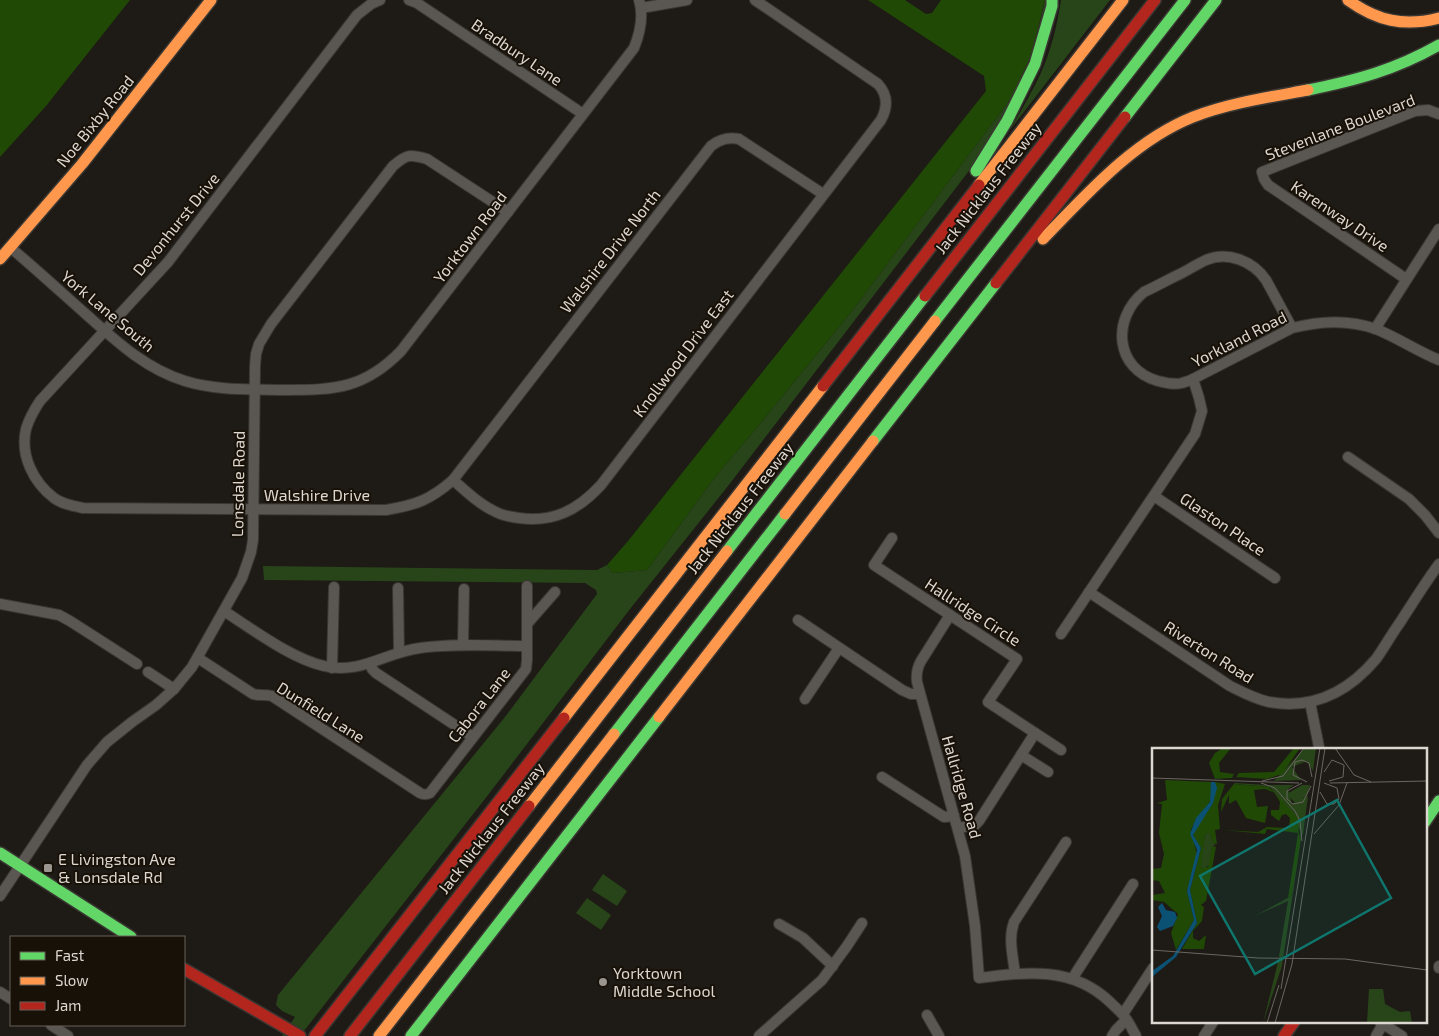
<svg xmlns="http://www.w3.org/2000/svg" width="1439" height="1036" font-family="'Exo 2',sans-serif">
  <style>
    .green { fill: #28451a }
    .forest { fill: #204906 }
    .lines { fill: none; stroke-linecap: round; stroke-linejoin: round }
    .street-casing { stroke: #3a3733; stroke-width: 12 }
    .fast-casing { stroke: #3a3733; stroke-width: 14 }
    .slow-casing { stroke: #3a3733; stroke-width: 14 }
    .jam-casing { stroke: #3a3733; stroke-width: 14 }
    .street { stroke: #5a5652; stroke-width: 10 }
    .fast { stroke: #63d668; stroke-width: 11 }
    .slow { stroke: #ff974d; stroke-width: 11 }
    .jam { stroke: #b3261e; stroke-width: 11 }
    .poi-dot { fill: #9a958f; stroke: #181108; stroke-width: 2 }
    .labels { text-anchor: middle; stroke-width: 4; stroke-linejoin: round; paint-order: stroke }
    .street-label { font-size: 16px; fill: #dcd7d0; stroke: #181108 }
    .poi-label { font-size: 16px; fill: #dcd7d0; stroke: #181108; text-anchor: start }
    .inset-road { fill: none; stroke: #6a6660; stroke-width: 1 }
    .view { fill: #0f766e; fill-opacity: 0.15; stroke: #0f766e; stroke-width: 2.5 }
    .inset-edge { fill: none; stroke: #dcd7d0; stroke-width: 2.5 }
  </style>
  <rect width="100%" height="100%" fill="#1e1a15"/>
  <g class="green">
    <path d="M1045,0H1052L1048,20L1041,46L1033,68L1016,101L978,159L728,486L630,609L488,795L300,1036H282L295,1017L282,1011L276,1005L278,995L505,717L597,594L596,590L585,583L264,580L263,566L597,570L607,565L613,573L647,570L715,477L759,425L852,311L1012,97C1029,65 1038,35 1045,0Z"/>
    <path d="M1061,0H1110L1010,130C1020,112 1031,94 1040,75C1051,51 1057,26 1061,0Z"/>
    <polygon points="603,874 627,891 617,906 592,890"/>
    <polygon points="587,898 611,915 601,930 576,913"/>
  </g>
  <g class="forest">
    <polygon points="0,0 130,0 46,106 0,157"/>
    <polygon points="868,0 905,0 926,14 932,13 941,0 1045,0 1032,53 1012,97 852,311 759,425 715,477 647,570 613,573 607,565 628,541 986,91 984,76"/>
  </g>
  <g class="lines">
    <g class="street-casing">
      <g id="street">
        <path d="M380,0L371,4L357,15L168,262L40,401C34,410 29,419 26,429C20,455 33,482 54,498C62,504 73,506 83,508L386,510C416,505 430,500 453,480L711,146C720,139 728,137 739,139L823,194"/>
        <polyline points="409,0 417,3 583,114"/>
        <polyline points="641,8 687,0"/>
        <path d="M11,248C37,270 62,293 88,316C117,342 146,369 185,381C217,391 253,389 287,390C336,390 365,388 401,351L634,48C640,33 644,16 639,0"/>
        <polyline points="1406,279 1268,185 1264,179 1262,172 1415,111 1428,110 1439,114"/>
        <path d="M1292,328L1266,280C1253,261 1228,251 1206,260C1197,264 1190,269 1182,273C1169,279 1157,286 1144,292C1111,319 1115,369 1158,381C1166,383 1174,385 1182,383C1185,382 1189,381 1193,379L1292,328C1319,321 1348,319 1376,329C1398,338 1417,351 1439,360"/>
        <polyline points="1375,329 1439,229"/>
        <polyline points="1348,457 1409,499 1425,515 1439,533"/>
        <path d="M453,480C467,492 480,505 496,512C503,516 511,517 519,518C553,523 578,510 601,485L881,120C888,107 888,95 878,84L755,0"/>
        <polyline points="1154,496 1275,578"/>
        <polyline points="892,538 874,565 1017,659 988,702 1061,750"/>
        <polyline points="398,588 399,652"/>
        <path d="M1089,592L1230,686C1242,692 1255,699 1269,702C1313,710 1348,692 1376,659C1384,648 1391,635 1399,624C1412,604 1425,583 1439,564"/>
        <polyline points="0,604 59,615 70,621 137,664"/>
        <path d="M224,611C252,629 292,659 324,666C360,675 386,652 420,648C455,643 492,646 527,646"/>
        <path d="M950,615L921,661C917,668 916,674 917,682L965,856L975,926L979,978C1027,972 1072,966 1110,1002C1115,1007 1120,1011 1124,1016C1129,1022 1132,1029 1136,1036"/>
        <polyline points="798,620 902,690 911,694 920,694"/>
        <polyline points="527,624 555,592"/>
        <polyline points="1061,634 1195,434 1202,411 1199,398 1193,379"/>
        <polyline points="463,645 464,589"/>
        <path d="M198,658L253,694C259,696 265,694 272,696L420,793C424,795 426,795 430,793L526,669L527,660V586"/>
        <polyline points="370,664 372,669 376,673 473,737"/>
        <polyline points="332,668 334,587"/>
        <polyline points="148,672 174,689"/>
        <polyline points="805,699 839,648"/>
        <polyline points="1310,702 1319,747"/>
        <polyline points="1021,755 1048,772"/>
        <polyline points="882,777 944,817 954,816"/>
        <polyline points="958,828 975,825 979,821 1035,733"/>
        <path d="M0,896L87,765L107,742L132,722L156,705L174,689L192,667L242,578L251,552L253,540L255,366L256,354L259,344L271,324L393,166C407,154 410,154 427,159L508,212"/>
        <polyline points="779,924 803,938 833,966"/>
        <polyline points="1439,966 1439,968"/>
        <path d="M1015,974C1013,956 1008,939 1014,922L1066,842"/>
        <polyline points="1072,979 1133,884"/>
        <polyline points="0,992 11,999"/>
        <polyline points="1123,1014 1153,968"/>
        <polyline points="927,1015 939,1036"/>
        <polyline points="1380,1022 1402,1036"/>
        <polyline points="51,1025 68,1036"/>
        <polyline points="759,1036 822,980 847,946 862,923"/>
        <polyline points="1112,1036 1116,1030 1126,1020"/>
        <polyline points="1204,1036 1213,1022"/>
        <polyline points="1376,1036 1383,1024"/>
      </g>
    </g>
    <g class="fast-casing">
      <g id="fast">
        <path d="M1308,90C1357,80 1395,70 1439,45"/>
        <polyline points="1125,117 1216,0"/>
        <polyline points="976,171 1007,121 1035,64 1052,6 1052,0"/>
        <polyline points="935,321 1185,0"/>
        <polyline points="873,441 996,283"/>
        <polyline points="727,551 925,296"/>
        <polyline points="614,734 785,514"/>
        <polyline points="1425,822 1439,801"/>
        <polyline points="0,853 131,937"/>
        <polyline points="411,1036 659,717"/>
      </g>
    </g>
    <g class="slow-casing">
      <g id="slow">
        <path d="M1348,0C1377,21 1404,27 1439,18"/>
        <polyline points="979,185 1123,0"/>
        <path d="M1043,239C1087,194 1133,141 1193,117C1229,103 1270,97 1308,90"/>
        <polyline points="0,259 82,164 211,0"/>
        <polyline points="785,514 935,321"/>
        <polyline points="659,717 873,441"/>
        <polyline points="564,718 823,386"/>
        <polyline points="529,806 727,551"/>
        <polyline points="379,1036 614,734"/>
      </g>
    </g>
    <g class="jam-casing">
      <g id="jam">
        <polyline points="996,283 1125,117"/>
        <polyline points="925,296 1155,0"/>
        <polyline points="823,386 979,185"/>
        <polyline points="184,969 300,1036"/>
        <polyline points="315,1036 564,718"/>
        <polyline points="350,1036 529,806"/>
        <polyline points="1284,1036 1294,1022"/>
      </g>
    </g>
    <use href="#street" class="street"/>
    <use href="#fast" class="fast"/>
    <use href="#slow" class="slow"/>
    <use href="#jam" class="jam"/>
  </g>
  <g class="poi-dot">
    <rect x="43" y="863" width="10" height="10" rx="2.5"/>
    <circle cx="603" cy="982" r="5"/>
  </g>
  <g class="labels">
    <g class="street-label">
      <text transform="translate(517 52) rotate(34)" y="6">Bradbury Lane</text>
      <text transform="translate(95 121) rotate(-51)" y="6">Noe Bixby Road</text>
      <text transform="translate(1340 127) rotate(-21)" y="6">Stevenlane Boulevard</text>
      <text transform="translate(988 188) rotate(-52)" y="6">Jack Nicklaus Freeway</text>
      <text transform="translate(1340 216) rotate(34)" y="6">Karenway Drive</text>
      <text transform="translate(176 224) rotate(-51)" y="6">Devonhurst Drive</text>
      <text transform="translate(470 237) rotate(-53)" y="6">Yorktown Road</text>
      <text transform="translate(610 251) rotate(-52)" y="6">Walshire Drive North</text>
      <text transform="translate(108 311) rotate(40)" y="6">York Lane South</text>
      <text transform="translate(1239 339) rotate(-27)" y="6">Yorkland Road</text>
      <text transform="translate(683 353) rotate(-53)" y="6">Knollwood Drive East</text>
      <text transform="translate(238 484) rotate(-89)" y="6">Lonsdale Road</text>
      <text x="317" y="501">Walshire Drive</text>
      <text transform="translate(740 508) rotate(-52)" y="6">Jack Nicklaus Freeway</text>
      <text transform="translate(1223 524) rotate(34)" y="6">Glaston Place</text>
      <text transform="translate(973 612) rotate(33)" y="6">Hallridge Circle</text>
      <text transform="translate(1209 652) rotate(32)" y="6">Riverton Road</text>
      <text transform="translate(479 705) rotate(-52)" y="6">Cabora Lane</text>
      <text transform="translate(321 712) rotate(32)" y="6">Dunfield Lane</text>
      <text transform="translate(962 787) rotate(74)" y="6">Hallridge Road</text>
      <text transform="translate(491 828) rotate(-52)" y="6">Jack Nicklaus Freeway</text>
    </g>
    <g class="poi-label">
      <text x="58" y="865">E Livingston Ave<tspan x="58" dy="18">&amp; Lonsdale Rd</tspan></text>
      <text x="613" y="979">Yorktown<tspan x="613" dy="18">Middle School</tspan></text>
    </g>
  </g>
  <g transform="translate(1152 748)">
    <rect width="275" height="275" fill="#1e1a15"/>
    <path d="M153,0H164L161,23L155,13L140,19L149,32L122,33ZM83,35L114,37L119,38L123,41L143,65L148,72L149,77V91L130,218L111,275L126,214L129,213L127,208L136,153L103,168L139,148L149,78L142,65L118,39L83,36L70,51ZM117,37H142L136,41L140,56L156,48L151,87ZM150,37H158L155,47L144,56L135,46ZM58,84L61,95L65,96L61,97L64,98L60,99L57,117L52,121L48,119L53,86ZM217,241H231L233,256L248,264L258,263L260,275H215Z" fill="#28451a"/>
    <path d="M71,0H79L67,15L68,24L82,26L80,30L63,31L57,15L63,5ZM142,0H148L130,26L115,31L84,29L87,25L122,24ZM13,32L59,34L60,42L57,57L44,71L39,82L45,107L35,143L42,172L24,202L19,185L26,166L12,154L0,152V147L13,145L7,133L0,132V121L9,120L12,106L7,85L10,56L5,55L15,52ZM63,34L73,36L66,57L68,81L63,82L65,96L61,95L58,85L53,86L49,120L56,119L60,99H64L54,153L49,157L52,159L50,173L41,183V190L47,193L54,187L52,201H30L45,175L38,142L49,100L42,91L41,84L61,55ZM82,36L117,39L145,69L148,95L139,148L136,150L146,85L115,81L113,86L71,82L106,84L115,79L137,80L138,70L134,66L130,67L127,73L119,67V62H127L128,54L123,45L113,41L102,42L105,59L116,58L113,75L94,70L84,52L77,56V47L69,64L70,51Z" fill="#204906"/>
    <path d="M59,34H63L65,40L61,55L41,87L49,100L38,142L45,175L24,209L0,229V223L21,208L42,172L35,143L45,102L38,86L44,70L58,54ZM10,155L14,162L23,164L25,170L21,178L8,183L5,179L10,168L6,159Z" fill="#0b5173"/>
    <path class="inset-road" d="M183,0L202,27L219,34M172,24L180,12L192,17L191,29L177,33M0,30L147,35M110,33L131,28L152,0M155,34L141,27L143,14L150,12L157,15L160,29M109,35L123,40L143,63L148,73L150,93M150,35L135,43V51L141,56L151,54L159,38M178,35L275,33M168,44L175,56H182L187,51L185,40L172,35M162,86L187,57L195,35M0,202L106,210L193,211L275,222M129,241L168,0M115,275L127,237M123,275L140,216L173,0"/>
    <path class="view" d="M185,52L239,150L103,226L48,128Z"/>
    <rect width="275" height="275" class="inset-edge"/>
  </g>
  <rect x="10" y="936" width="175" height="90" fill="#181108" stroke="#666058"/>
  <rect x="20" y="952" width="25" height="8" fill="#63d668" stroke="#666058"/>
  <text x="55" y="961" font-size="15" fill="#dcd7d0">Fast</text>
  <rect x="20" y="977" width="25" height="8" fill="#ff974d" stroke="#666058"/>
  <text x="55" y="986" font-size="15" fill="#dcd7d0">Slow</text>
  <rect x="20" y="1002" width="25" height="8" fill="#b3261e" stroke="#666058"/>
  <text x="55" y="1011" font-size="15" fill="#dcd7d0">Jam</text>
</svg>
